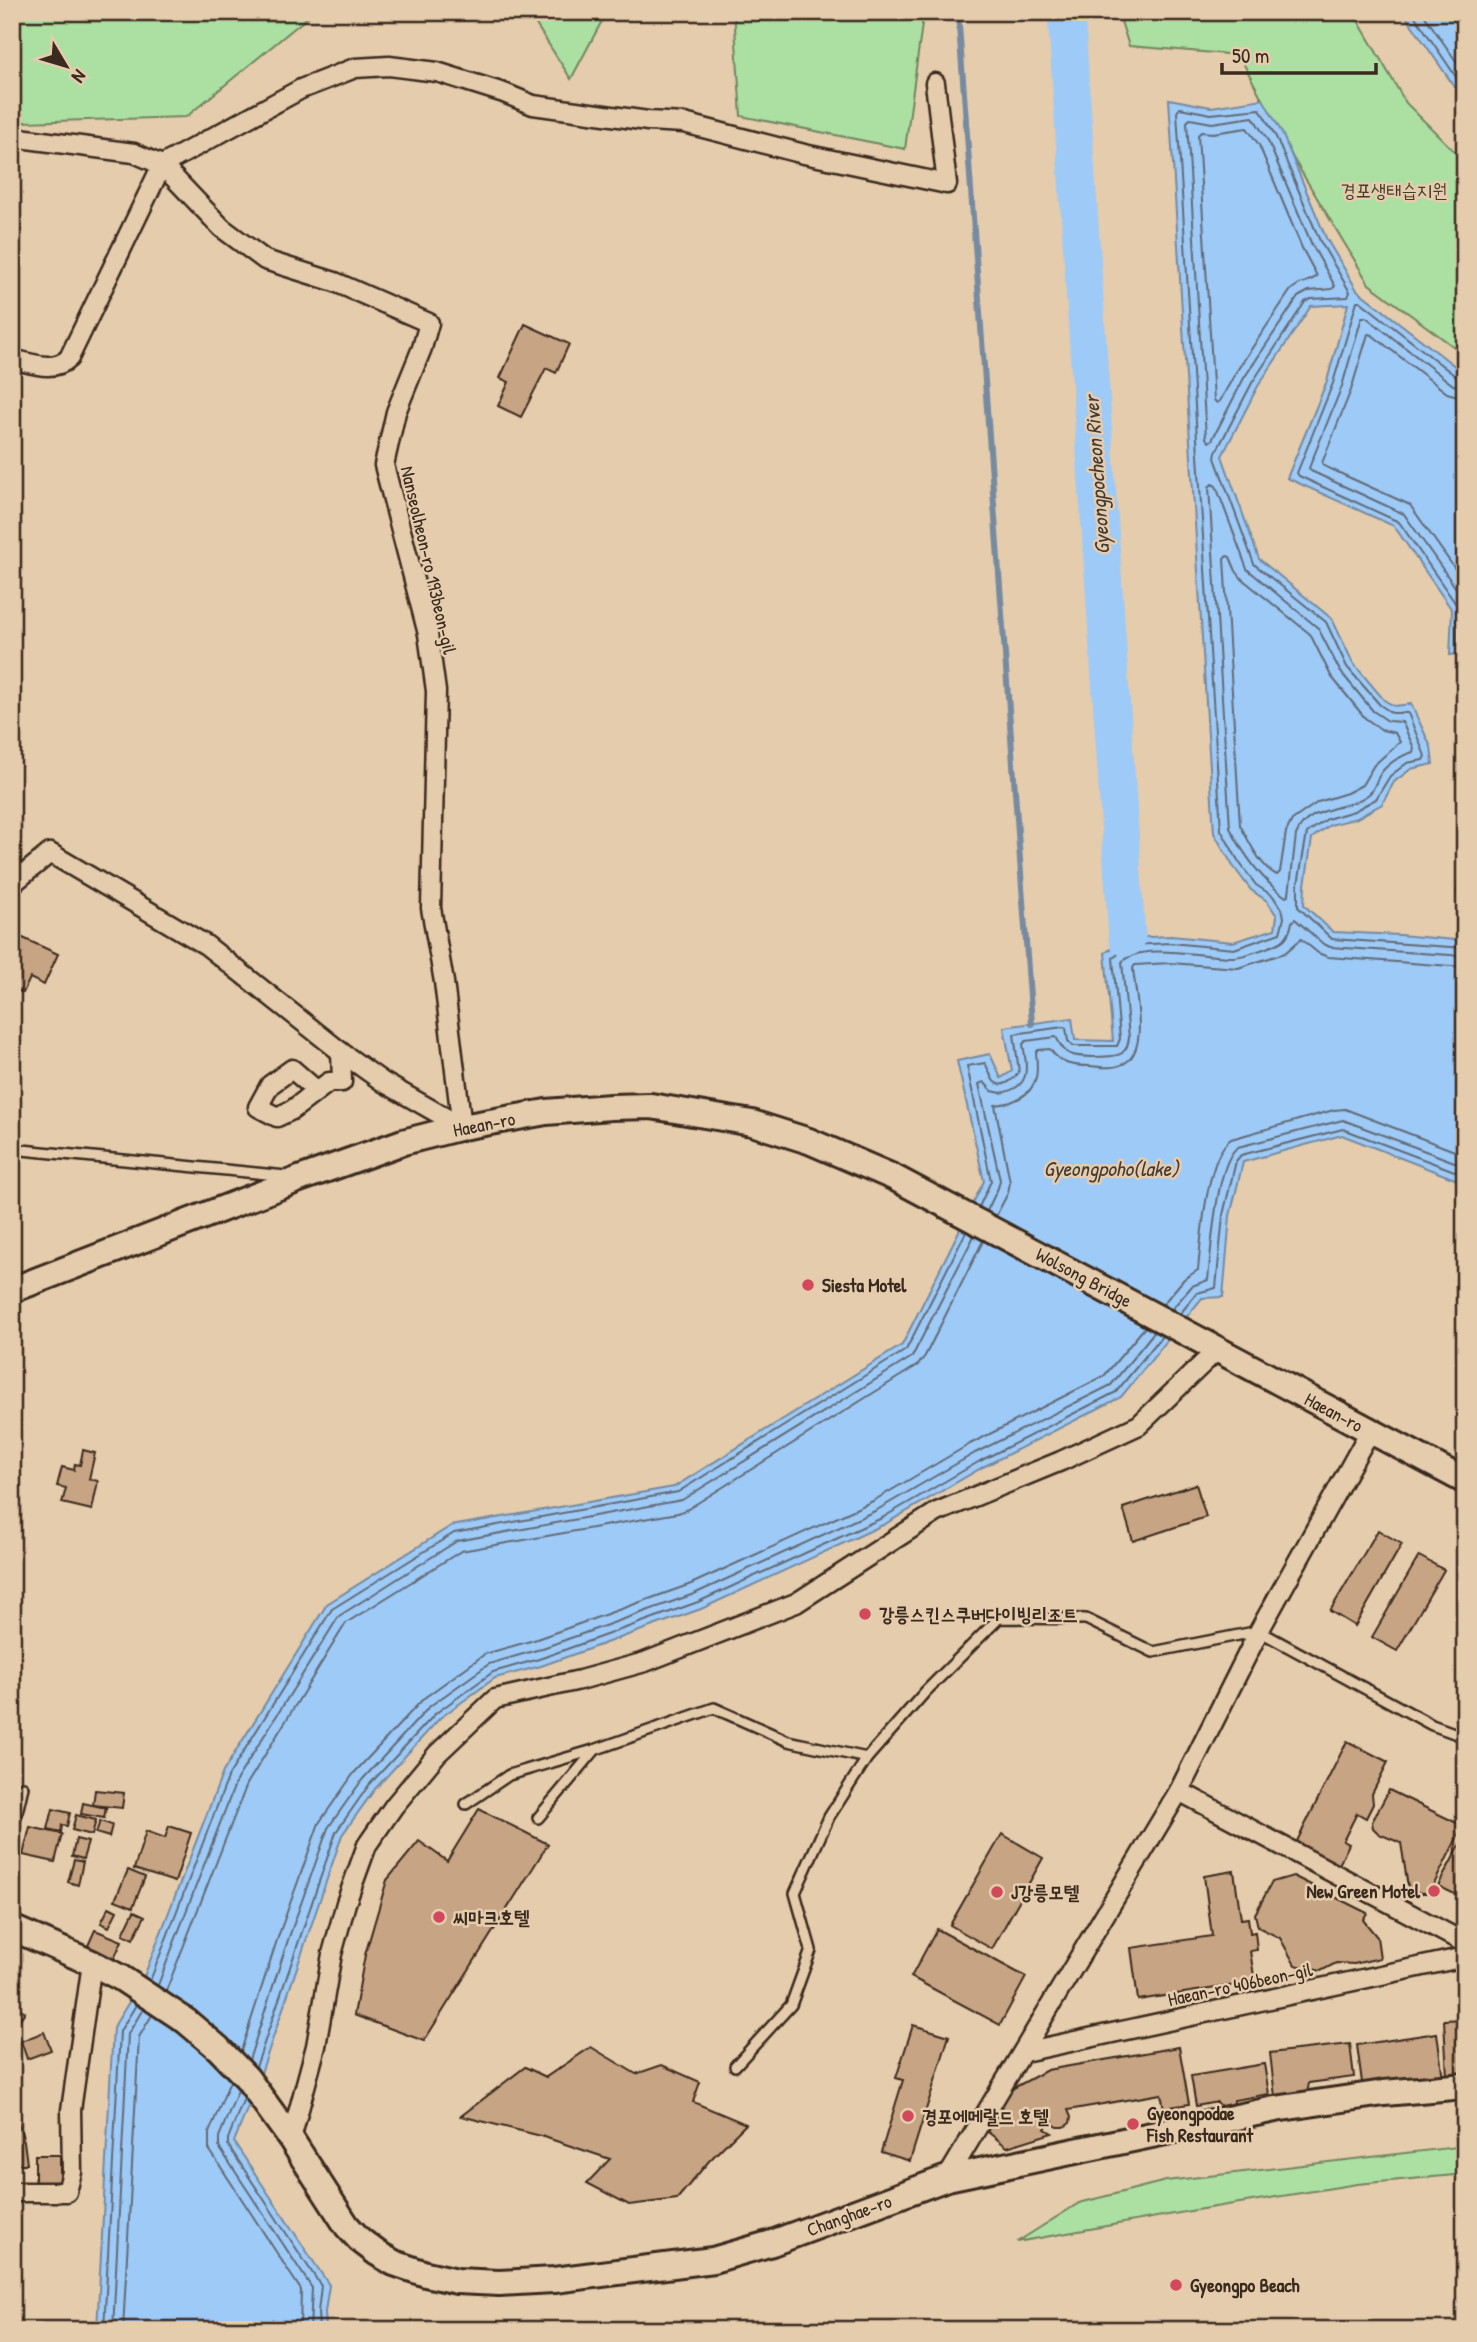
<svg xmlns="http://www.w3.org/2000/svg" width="1477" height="2342" font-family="'Patrick Hand','Poor Story',sans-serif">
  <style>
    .green { fill: #abe0a2; stroke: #738560; stroke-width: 2 }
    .water { fill: #9dcaf7; stroke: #768aa0; stroke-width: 2 }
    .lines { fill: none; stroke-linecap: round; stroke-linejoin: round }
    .shore { stroke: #626a75; stroke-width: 2 }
    .stream { stroke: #768aa0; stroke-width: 6 }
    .river { stroke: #9dcaf7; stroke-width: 37 }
    .building { fill: #c7a483; stroke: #3b2a1e; stroke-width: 2 }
    .lane-casing { stroke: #3b2a1e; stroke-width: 14 }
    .street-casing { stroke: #3b2a1e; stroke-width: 23 }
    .secondary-casing { stroke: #3b2a1e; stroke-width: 30 }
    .lane { stroke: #e4ccad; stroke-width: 9 }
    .street { stroke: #e4ccad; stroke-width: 18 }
    .secondary { stroke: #e4ccad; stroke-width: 24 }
    .poi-dot { fill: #d1495b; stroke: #e4ccad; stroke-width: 2.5 }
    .labels { text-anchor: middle; stroke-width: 5; stroke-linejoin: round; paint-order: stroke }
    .park-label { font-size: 19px; fill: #463c2b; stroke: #e4ccad }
    .street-label { font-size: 19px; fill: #3b2a1e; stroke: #e4ccad }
    .poi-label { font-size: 19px; font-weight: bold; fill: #3b2a1e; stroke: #e4ccad; text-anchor: start }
    .water-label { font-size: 21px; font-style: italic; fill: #453a34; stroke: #e4ccad }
  </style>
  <rect width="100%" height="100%" fill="#e4ccad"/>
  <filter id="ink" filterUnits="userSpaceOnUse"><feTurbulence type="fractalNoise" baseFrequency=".0143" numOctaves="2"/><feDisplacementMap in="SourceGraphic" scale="14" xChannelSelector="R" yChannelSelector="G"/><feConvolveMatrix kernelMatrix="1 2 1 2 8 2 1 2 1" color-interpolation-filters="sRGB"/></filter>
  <g filter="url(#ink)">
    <g class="green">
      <polygon points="12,12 314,12 186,117 22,122 12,119"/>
      <polygon points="528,12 603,12 604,17 571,79"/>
      <polygon points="734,12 921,12 923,17 905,149 741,116"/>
      <polygon points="1118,12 1353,12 1406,103 1465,162 1465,355 1369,284 1293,158 1239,55 1129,46"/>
      <polygon points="1465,866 1465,923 1457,891"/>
      <polygon points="1465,2146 1465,2174 1357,2184 1196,2210 1017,2242 1079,2203 1166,2181"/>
    </g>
    <g class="water">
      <polygon points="1403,12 1465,12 1465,102"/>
      <polygon points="1169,99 1211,107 1263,99 1282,133 1326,238 1357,290 1465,374 1464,653 1450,655 1452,610 1394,526 1287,478 1327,381 1348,304 1311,306 1258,386 1222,456 1259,559 1332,619 1353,663 1384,700 1394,706 1411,704 1431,747 1433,764 1411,769 1394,782 1382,804 1357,818 1330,825 1312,838 1305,885 1304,905 1333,932 1400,935 1465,941 1465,1183 1342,1135 1243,1162 1230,1216 1223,1297 1202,1298 1121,1397 983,1467 885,1524 701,1609 541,1666 495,1678 440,1718 375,1789 342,1835 259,2079 234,2142 329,2285 325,2312 326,2330 97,2330 113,2028 143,1979 223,1772 327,1604 451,1526 674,1487 902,1345 984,1181 957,1061 990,1054 1001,1078 1012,1071 1004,1027 1072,1018 1075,1040 1113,1041 1105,953 1127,938 1171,936 1233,942 1275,929 1277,916 1267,901 1251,890 1233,866 1214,833"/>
    </g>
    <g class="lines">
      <g class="shore">
        <polyline points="1412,12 1465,90"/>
        <polyline points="1422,12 1465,74"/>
        <polygon points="1253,117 1268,141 1312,245 1335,286 1332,289 1309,291 1298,297 1244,378 1212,440 1209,442 1206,438 1187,122 1190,119 1212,123"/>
        <path d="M1247,128L1259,145L1302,248L1317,276C1310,283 1299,281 1290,291L1236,372L1220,401L1217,403L1214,400L1198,135L1201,132L1213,133Z"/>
        <polyline points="1465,379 1458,378 1360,301 1357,301 1333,383 1297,473 1299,476 1399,522 1458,607 1457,643 1460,646 1465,646"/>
        <polyline points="1465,388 1453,385 1366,317 1362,317 1342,386 1309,468 1311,471 1404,514 1465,601"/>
        <polyline points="1465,398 1447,393 1372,335 1368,334 1351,390 1322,463 1324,466 1410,505 1465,583"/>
        <path d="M1212,484L1216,486L1247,569L1318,628L1340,671L1373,711L1388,721L1402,722L1414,748L1413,752C1402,755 1388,763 1381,773C1377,778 1375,787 1371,792C1351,812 1309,803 1296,835L1289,894L1286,897C1261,880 1244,855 1230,828L1209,487Z"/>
        <path d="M1227,556L1230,557L1236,571L1242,579L1310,634L1331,676L1365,718L1382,730L1395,733L1400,742L1374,765L1362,785L1347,793L1318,802L1292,820L1286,832L1280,872L1277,875C1260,867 1249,841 1240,825L1224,559Z"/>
        <path d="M979,1207L991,1181L967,1066L985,1063C988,1068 990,1075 993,1080C1001,1091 1014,1079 1019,1072L1014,1034L1063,1027L1066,1028L1068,1041L1073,1046H1117L1120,1039L1113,958L1130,945L1171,943L1234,949L1280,933L1284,918L1283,912L1273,896L1256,885L1239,862L1221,830L1177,112L1180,108L1211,114L1260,109L1276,137L1320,241L1350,292L1348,297L1311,299L1305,302L1252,383L1216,452L1215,458L1254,564L1326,622L1347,667L1380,705L1392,713H1408L1425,756L1423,760L1407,763L1390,776L1376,799L1354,811L1327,819L1307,833L1298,884V907L1332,939L1465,948"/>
        <path d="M987,1211L998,1188L1000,1180L979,1084L984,1082L992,1091L1001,1093C1032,1087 1027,1068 1023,1044L1026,1041L1056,1037C1060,1043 1062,1051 1070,1054C1078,1058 1115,1058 1122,1053C1127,1049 1128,1044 1129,1038L1122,962C1142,941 1205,958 1233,957C1243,957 1254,952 1264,949C1281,943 1289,940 1292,922L1295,919L1322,943L1330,947L1465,956"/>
        <path d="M996,1216L1008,1193L1010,1182L995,1105C1000,1104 1005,1104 1011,1102C1037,1092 1039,1077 1036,1053L1038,1050L1050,1049C1061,1065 1072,1066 1091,1066C1102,1067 1114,1069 1123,1064C1150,1052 1135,993 1133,968L1135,965L1170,963L1238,968L1285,953L1301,939L1318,953L1328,957L1465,967"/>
        <path d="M1163,1304L1184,1279L1198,1270C1201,1240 1206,1156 1231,1139L1334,1110L1345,1109L1465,1155"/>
        <path d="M1172,1309L1192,1286L1208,1280C1211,1253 1216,1161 1238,1147L1343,1120L1465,1166"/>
        <polyline points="1180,1314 1197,1293 1216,1288 1223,1215 1236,1161 1241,1155 1343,1129 1465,1175"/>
        <polyline points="150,1981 229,1775 332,1609 454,1533 678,1492 906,1350 966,1232"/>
        <polyline points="158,1985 237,1779 339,1616 457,1541 682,1500 912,1357 974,1236"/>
        <polyline points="166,1991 247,1784 346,1623 461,1551 678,1513 688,1509 918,1365 925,1356 983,1241"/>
        <polyline points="241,2051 278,1937 319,1823 354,1773 424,1698 485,1654 534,1640 691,1584 873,1501 970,1444 1104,1376 1145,1327"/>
        <polyline points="249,2060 288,1940 328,1828 362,1780 430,1706 489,1664 537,1650 694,1594 877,1510 975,1453 1111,1385 1154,1332"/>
        <polyline points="256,2067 336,1832 369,1785 436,1713 493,1672 539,1659 698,1602 882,1518 980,1461 1116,1392 1162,1336"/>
        <polyline points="230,2081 209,2133 209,2149 301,2290 300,2330"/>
        <polyline points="238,2090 219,2137 219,2147 312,2288 310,2330"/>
        <polyline points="244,2098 228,2139 228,2145 321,2286 318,2312 319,2330"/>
        <polyline points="104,2330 120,2031 136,2005"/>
        <polyline points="113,2330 128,2034 143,2009"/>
        <polyline points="123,2330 139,2037 152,2015"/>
      </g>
      <polyline class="stream" points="958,12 1032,1024"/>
      <polyline class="river" points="1066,12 1127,938"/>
    </g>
    <g class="building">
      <polygon points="525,324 569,344 556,373 546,368 521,417 498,406 509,382 500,378"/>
      <polygon points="12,933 58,954 44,985 30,978 23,993 12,988"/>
      <polygon points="83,1450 95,1453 89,1479 98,1481 92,1510 62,1503 66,1488 57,1486 62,1467 74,1470 75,1464 80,1465"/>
      <polygon points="1196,1484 1206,1517 1133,1541 1123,1508"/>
      <polygon points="1378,1530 1402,1544 1355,1626 1330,1611"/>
      <polygon points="1419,1556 1444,1570 1397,1651 1372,1637"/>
      <polygon points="1347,1741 1388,1762 1372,1794 1373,1804 1366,1818 1357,1813 1343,1841 1349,1844 1339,1865 1296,1843"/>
      <polygon points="95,1790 124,1793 122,1808 93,1805"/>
      <polygon points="1389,1790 1463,1826 1433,1886 1426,1893 1420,1893 1408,1887 1401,1843 1379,1834 1373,1828 1372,1822"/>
      <polygon points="83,1803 106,1808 104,1818 81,1814"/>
      <polygon points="53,1809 70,1813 67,1826 62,1825 61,1832 48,1829"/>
      <polygon points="479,1809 548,1844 424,2041 354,2015 365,1955 387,1880 419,1841 447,1861"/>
      <polygon points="76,1815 96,1820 92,1835 72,1830"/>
      <polygon points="100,1821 112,1825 109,1837 96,1833"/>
      <polygon points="169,1826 191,1833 175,1882 134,1869 146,1831 165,1838"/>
      <polygon points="30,1827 62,1834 55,1862 23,1855"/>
      <polygon points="1002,1834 1043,1858 992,1949 950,1925"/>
      <polygon points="1465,1835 1465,1899 1438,1886"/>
      <polygon points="76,1839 88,1842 83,1859 72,1856"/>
      <polygon points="74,1860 83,1862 78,1885 68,1882"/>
      <polygon points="128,1870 145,1877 133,1907 115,1900"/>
      <polygon points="1234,1871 1241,1919 1248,1918 1250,1933 1255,1932 1257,1950 1250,1951 1255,1982 1138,2000 1131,1948 1212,1936 1204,1876"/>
      <polygon points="1293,1876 1367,1913 1363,1920 1377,1937 1380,1958 1354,1964 1336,1963 1321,1971 1295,1965 1280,1938 1258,1927 1255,1914 1272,1882"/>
      <polygon points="109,1907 117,1911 109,1927 101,1923"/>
      <polygon points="134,1911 145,1916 133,1939 123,1934"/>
      <polygon points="937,1929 1026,1977 1000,2025 911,1977"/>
      <polygon points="95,1930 122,1941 113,1961 86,1950"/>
      <polygon points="12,2003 25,2012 12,2030"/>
      <polygon points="1465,2019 1465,2076 1447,2077 1444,2020"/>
      <polygon points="913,2025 949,2036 910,2161 881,2152 903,2080 896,2078"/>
      <polygon points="44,2032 51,2050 27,2059 21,2041"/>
      <polygon points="1437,2033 1443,2079 1363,2090 1357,2045"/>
      <polygon points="1350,2044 1354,2077 1309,2083 1307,2093 1275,2097 1270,2053"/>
      <polygon points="591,2047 636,2074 662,2065 700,2082 693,2102 746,2124 709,2161 677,2199 629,2205 587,2183 610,2159 541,2136 461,2116 525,2067 546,2077"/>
      <polygon points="1179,2047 1189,2104 1164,2108 1161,2094 1068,2110 1071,2117 1070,2123 1064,2127 1058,2127 1053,2124 1052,2117 1045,2129 1052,2133 1007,2147 984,2129 1008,2091 1047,2070"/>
      <polygon points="1264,2064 1269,2094 1234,2100 1233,2106 1223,2108 1217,2102 1196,2106 1191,2076"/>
      <polygon points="12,2102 24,2141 27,2164 12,2164"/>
      <polygon points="35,2155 60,2155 60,2182 35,2183"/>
    </g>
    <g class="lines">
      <g class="lane-casing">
        <g id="lane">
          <polyline points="12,1149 286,1176"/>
          <polyline points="466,1804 509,1775 597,1749 714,1708 788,1741 867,1758"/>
          <polyline points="538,1818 595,1750"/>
          <polyline points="12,1854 15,1821 23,1787"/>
          <polyline points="735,2066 791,2005 811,1950 795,1893 829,1817 867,1758 926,1691 999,1618 1086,1619 1153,1652 1259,1631 1432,1725 1465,1737"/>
        </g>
      </g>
      <g class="street-casing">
        <g id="street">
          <polyline points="12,137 134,153 162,165 222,228 265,260 335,282 429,323 422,348 396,412 384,465 428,634 436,691 431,908 444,982 462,1127"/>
          <path d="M12,359C31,363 54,373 69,358L162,165L301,89L355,68L389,66L437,72L504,93L533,105L648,121L684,123L804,154L947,184L935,83"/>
          <polyline points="12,884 50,853 206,945 341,1052 383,1082 462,1127"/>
          <polyline points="316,1090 292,1069 270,1085 258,1107 277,1117 292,1110 329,1082 342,1082 341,1052"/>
          <polyline points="1179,1791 1465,1943"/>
          <polyline points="1024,2052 1465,1957"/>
          <polyline points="291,2139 316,2046 332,1954 346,1903 367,1845 394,1806 437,1754 495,1699 580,1680 645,1662 796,1603 937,1512 1061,1461 1139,1425 1218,1349"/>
          <polyline points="947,2178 1179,1791 1259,1631 1370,1431"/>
          <polyline points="12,2192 67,2192 72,2172 71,2110 92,1963"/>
        </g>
      </g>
      <g class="secondary-casing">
        <g id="secondary">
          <polyline points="12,1290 302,1178 403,1142 462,1127 546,1112 611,1107 651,1106 752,1123 809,1141 893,1177 1465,1481"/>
          <polyline points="12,1928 92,1963 121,1978 186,2021 218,2048 247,2078 291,2139 347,2226 360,2240 377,2253 394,2263 426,2274 457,2281 499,2283 554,2280 713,2260 772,2243 947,2178 1275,2109 1384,2093 1465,2086"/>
        </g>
      </g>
      <use href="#lane" class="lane"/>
      <use href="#street" class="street"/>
      <use href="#secondary" class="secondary"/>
    </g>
  </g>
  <g class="poi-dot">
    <circle cx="808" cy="1285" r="7"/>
    <circle cx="865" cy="1614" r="7"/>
    <circle cx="1434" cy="1891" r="7"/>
    <circle cx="997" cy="1892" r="7"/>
    <circle cx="439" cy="1917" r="7"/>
    <circle cx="908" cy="2116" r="7"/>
    <circle cx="1133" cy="2124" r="7"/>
    <circle cx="1176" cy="2285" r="7"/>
  </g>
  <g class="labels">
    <g class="park-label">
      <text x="1394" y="197">경포생태습지원</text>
    </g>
    <g class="street-label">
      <text transform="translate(429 560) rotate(77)" y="7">Nanseolheon-ro 193beon-gil</text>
      <text transform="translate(484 1124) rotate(-11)" y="7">Haean-ro</text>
      <text transform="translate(1084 1277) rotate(28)" y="7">Wolsong Bridge</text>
      <text transform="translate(1334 1412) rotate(28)" y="7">Haean-ro</text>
      <text transform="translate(1240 1984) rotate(-12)" y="7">Haean-ro 406beon-gil</text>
      <text transform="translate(849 2215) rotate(-20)" y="7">Changhae-ro</text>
    </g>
    <g class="poi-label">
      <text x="822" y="1292">Siesta Motel</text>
      <text x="879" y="1621">강릉스킨스쿠버다이빙리조트</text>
      <text x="1420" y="1898" text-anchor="end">New Green Motel</text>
      <text x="1011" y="1899">J강릉모텔</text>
      <text x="453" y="1924">씨마크호텔</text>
      <text x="1147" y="2120">Gyeongpodae<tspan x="1147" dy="22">Fish Restaurant</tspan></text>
      <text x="922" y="2123">경포에메랄드 호텔</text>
      <text x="1190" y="2292">Gyeongpo Beach</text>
    </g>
    <g class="water-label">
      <text transform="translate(1097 475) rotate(-94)" y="7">Gyeongpocheon River</text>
      <text x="1111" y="1176">Gyeongpoho(lake)</text>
    </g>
  </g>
  <rect width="1477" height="2342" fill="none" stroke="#e4ccad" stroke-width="42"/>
  <rect x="21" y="21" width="1435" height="2300" fill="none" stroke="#3b2a1e" stroke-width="2.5" filter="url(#ink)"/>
  <g transform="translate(66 66) rotate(128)" stroke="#e4ccad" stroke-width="5" paint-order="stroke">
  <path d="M0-5L12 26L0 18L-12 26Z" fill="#3b2a1e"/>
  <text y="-10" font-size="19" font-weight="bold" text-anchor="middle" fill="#3b2a1e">N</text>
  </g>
  <path d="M1222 63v10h154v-10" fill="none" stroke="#3b2a1e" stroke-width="3.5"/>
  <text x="1232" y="63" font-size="21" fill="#3b2a1e" stroke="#e4ccad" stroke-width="5" paint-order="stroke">50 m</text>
</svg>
